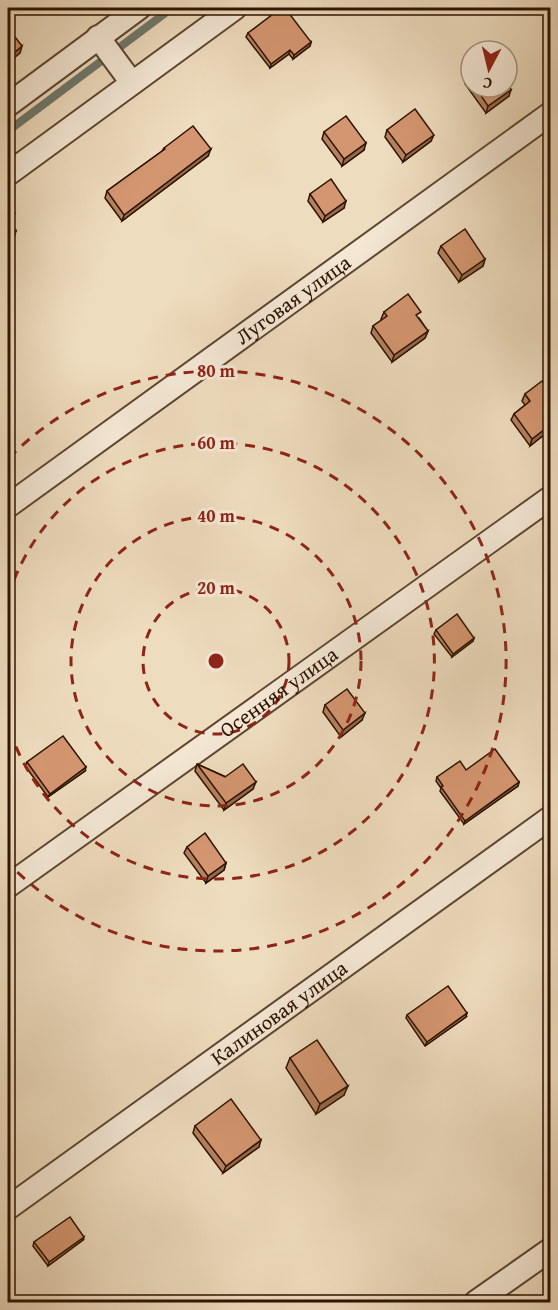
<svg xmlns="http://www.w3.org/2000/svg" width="558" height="1310" font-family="'Gentium Book Plus',serif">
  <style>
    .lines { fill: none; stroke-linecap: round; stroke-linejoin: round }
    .stream { stroke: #6e786c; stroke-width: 8 }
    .street-casing { stroke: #5e4530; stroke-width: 26 }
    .street { stroke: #f4e8d5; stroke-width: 22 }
    .wall { fill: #b68160; stroke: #2e1300; stroke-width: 1.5 }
    .shaded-wall { fill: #94694e; stroke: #2e1300; stroke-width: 1.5 }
    .building { fill: #d49670; stroke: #2e1300; stroke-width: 1.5 }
    .ring { fill: none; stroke: #8f2418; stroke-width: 3; stroke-dasharray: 10 8 }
    .labels { text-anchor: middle; stroke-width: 6; stroke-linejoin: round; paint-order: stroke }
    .street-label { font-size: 21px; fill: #2e1300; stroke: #f4e8d5 }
    .centre { fill: #8f2418; stroke: #f4e8d5; stroke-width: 3 }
    .ring-label { font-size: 18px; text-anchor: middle; font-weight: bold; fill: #8f2418; stroke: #f4e8d5; stroke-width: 6; stroke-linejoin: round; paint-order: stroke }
  </style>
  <rect width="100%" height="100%" fill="#eedcbe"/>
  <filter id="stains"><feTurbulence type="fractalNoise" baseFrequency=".00333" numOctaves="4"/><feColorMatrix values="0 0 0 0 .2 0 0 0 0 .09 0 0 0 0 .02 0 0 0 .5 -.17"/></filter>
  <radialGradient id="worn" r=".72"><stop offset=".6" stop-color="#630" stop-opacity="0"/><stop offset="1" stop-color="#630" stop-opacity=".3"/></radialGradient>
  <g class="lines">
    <polyline class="stream" points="8,131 172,8"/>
    <g class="street-casing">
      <g id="street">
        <polyline points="98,37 132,83"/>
        <polyline points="8,105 139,8"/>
        <polyline points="8,174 235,8"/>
        <path id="s1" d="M8,506L550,114"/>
        <path id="s2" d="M8,886L550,498"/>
        <path id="s3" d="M8,1208L550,818"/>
        <polyline points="476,1302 550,1250"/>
      </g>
    </g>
    <use href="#street" class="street"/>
  </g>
  <g class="wall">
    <polygon points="248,33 311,42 310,46 293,59 289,54 270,68 246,37"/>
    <polygon points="471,75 471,87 507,87 509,96 486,113 465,84 468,77"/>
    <polygon points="387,130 431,141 403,162 385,137"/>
    <polygon points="324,132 364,150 342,166 322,139"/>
    <polygon points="164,148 208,156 122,221 105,198 107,191 162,151"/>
    <polygon points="550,163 550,177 546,171 549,164"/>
    <polygon points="310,194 344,208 323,222 308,201"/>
    <polygon points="441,246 485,259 483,266 459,282 438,253"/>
    <polygon points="384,312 419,318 428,331 425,338 392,362 371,333 373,326 382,320 381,319"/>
    <polygon points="525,394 550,430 530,446 511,420 514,414 525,405 522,401"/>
    <polygon points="436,630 474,638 473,641 452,657 434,634"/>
    <polygon points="325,705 362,720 341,737 323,712"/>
    <polygon points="27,762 85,771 48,797 25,766"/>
    <polygon points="197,764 253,789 224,810 195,771"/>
    <polygon points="437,777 519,782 518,786 464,824 440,791 441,788 436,781"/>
    <polygon points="187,847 226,863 224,870 206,883 184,853"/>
    <polygon points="407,1015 466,1017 425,1046 406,1018"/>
    <polygon points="290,1058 344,1095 316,1114 286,1068"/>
    <polygon points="195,1126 259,1147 223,1173 193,1133"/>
    <polygon points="83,1240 48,1266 33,1246 34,1242"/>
  </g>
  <g class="shaded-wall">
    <polygon points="311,42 310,46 293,59 294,55"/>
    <polygon points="22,46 20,53 8,63 8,58"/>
    <polygon points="290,50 289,54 270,68 271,64"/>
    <polygon points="511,90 509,96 486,113 488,106"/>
    <polygon points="434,135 431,141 403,162 406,155"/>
    <polygon points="366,143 364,150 342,166 344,159"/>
    <polygon points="211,149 208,156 122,221 124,215"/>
    <polygon points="346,201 344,208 323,222 325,216"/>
    <polygon points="16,231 14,238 8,242 8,237"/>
    <polygon points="485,259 483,266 459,282 462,275"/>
    <polygon points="428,331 425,338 392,362 394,355"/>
    <polygon points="550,425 550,430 530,446 532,439"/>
    <polygon points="474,638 473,641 452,657 453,654"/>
    <polygon points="365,713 362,720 341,737 343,730"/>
    <polygon points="86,767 85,771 48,797 50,794"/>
    <polygon points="256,782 253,789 224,810 226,803"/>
    <polygon points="519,782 518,786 464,824 465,821"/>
    <polygon points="226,863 224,870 206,883 208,876"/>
    <polygon points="467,1013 466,1017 425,1046 427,1042"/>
    <polygon points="348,1086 344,1095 316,1114 320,1104"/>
    <polygon points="261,1140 259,1147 223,1173 226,1166"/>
    <polygon points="84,1237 83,1240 48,1266 49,1262"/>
  </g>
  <g class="building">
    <polygon points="281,8 285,8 311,42 294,55 290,50 271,64 248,33"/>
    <polygon points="8,28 22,46 8,58"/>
    <polygon points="507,83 511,90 488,106 475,87 507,87"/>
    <polygon points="415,109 434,135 406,155 387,130"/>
    <polygon points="346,116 366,143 344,159 324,132"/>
    <polygon points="193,126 211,149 124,215 107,191 165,149 164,148"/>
    <polygon points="331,179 346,201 325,216 310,194"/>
    <polygon points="8,213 15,213 11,224 16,231 8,237"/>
    <polygon points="465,229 485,259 462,275 441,246"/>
    <polygon points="408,294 421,312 416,315 428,331 394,355 373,326 387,316 384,312"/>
    <polygon points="542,381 548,388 550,386 550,425 532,439 514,414 530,401 525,394"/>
    <polygon points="457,614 474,638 453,654 436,630"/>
    <polygon points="347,689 365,713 343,730 325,705"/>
    <polygon points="63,736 86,767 50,794 27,762"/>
    <polygon points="495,749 519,782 465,821 441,787 443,786 437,777 460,761 466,770"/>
    <polygon points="197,764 225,777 243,764 256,782 226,803"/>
    <polygon points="205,833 226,863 208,876 187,847"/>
    <polygon points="448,986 467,1013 427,1042 407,1015"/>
    <polygon points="317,1040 348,1086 320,1104 290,1058"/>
    <polygon points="231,1099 261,1140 226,1166 195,1126"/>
    <polygon points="70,1217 84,1237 49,1262 34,1242"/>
  </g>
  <g class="ring">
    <circle cx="216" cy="661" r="73"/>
    <circle cx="216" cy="661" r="145"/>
    <path d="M8 597A218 218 0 1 1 8 725"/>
    <path d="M9 458A290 290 0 1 1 9 864"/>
  </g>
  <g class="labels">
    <g class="street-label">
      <text dy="7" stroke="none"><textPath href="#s1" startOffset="352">Луговая улица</textPath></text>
      <text dy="7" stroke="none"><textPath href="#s2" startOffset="333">Осенняя улица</textPath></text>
      <text dy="7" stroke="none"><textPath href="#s3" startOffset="334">Калиновая улица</textPath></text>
    </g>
  </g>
  <circle cx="216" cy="661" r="9" class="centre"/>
  <g class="ring-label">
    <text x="216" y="377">80 m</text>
    <text x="216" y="449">60 m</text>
    <text x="216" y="522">40 m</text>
    <text x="216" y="594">20 m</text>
  </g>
  <rect width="558" height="1310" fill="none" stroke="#eedcbe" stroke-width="30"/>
  <rect x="9" y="9" width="540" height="1292" fill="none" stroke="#2e1300" stroke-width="3"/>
  <rect x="15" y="15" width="528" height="1280" fill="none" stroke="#2e1300" stroke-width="1.5"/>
  <g transform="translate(489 69) rotate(187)"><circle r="28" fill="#f4e8d5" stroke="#a59380" stroke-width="1.5"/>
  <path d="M0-4.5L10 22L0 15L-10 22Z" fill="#8f2418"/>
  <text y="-9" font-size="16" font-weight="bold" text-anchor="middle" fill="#2e1300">С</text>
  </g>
  <rect width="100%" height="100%" filter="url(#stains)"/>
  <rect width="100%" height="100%" fill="url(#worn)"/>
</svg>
